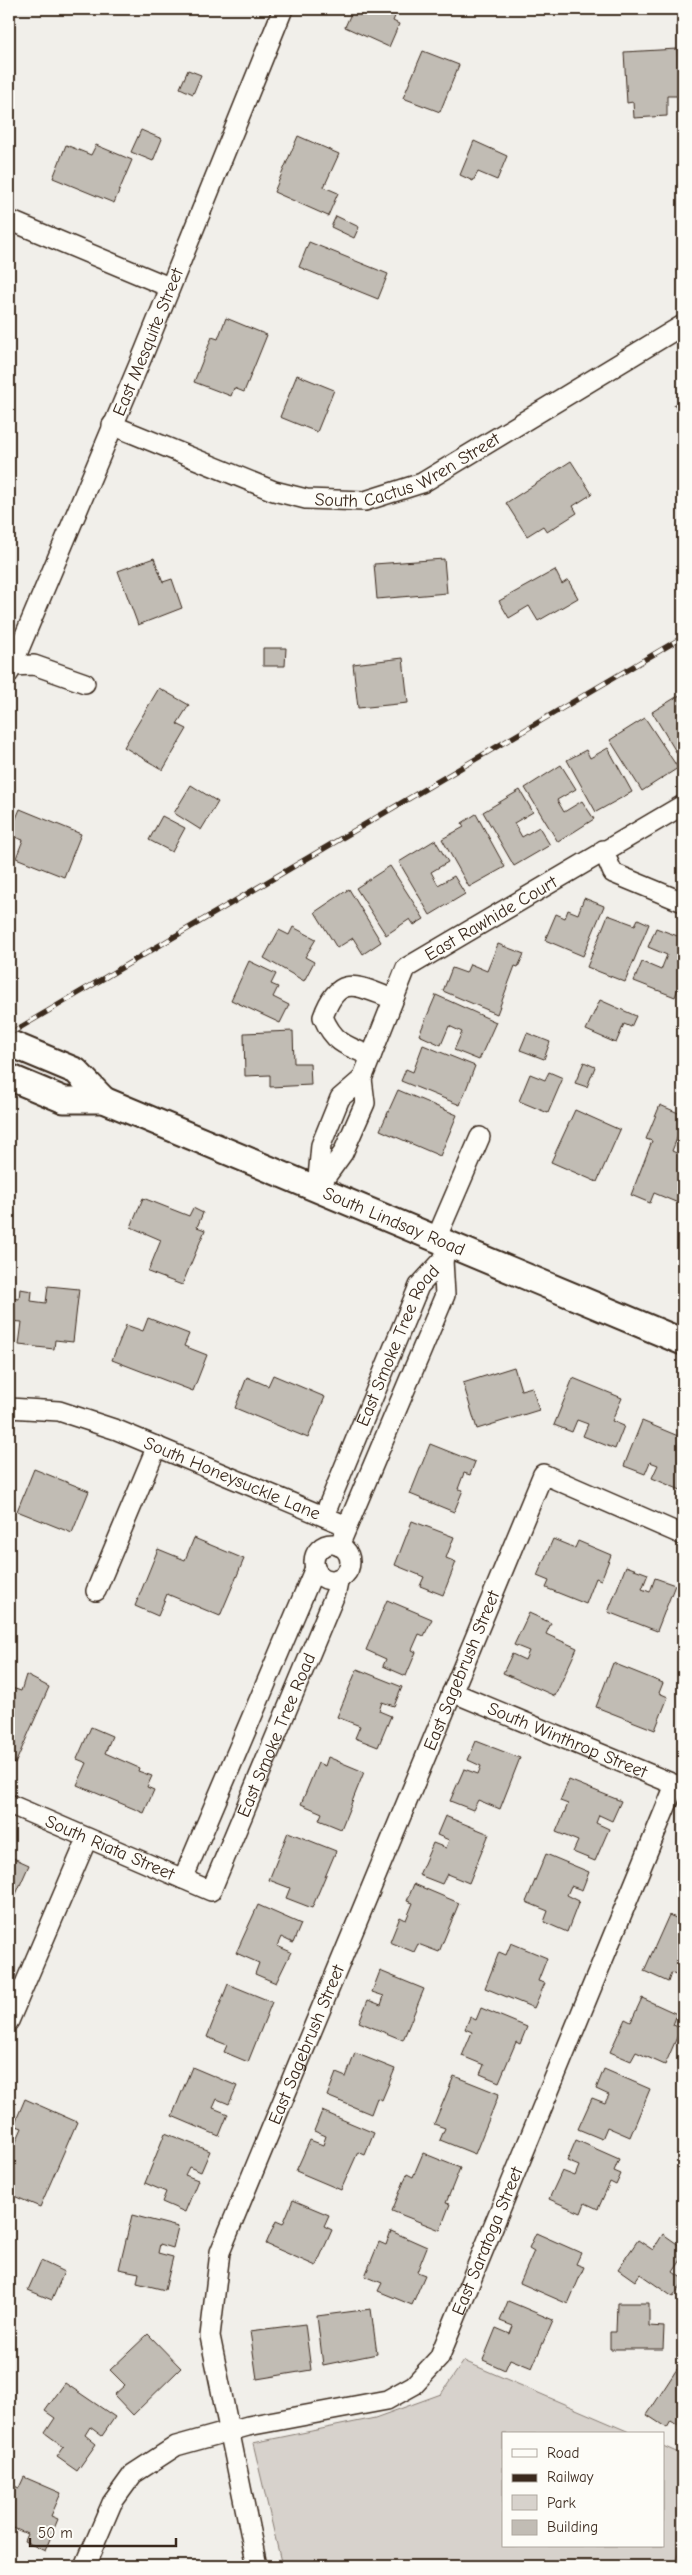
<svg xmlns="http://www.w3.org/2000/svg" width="692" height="2575" font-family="'Comic Neue',sans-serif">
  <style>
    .green { fill: #d7d2cc; stroke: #897e75 }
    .building { fill: #c1bcb4; stroke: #3b2a1e }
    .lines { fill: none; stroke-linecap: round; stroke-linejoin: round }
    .minor-casing { stroke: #3b2a1e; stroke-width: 22 }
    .major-casing { stroke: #3b2a1e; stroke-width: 29 }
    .minor { stroke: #fdfcf7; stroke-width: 19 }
    .major { stroke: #fdfcf7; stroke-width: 25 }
    .rail-casing { stroke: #3b2a1e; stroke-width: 5.5 }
    .rail { stroke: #fdfcf7; stroke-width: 4; stroke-dasharray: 11; stroke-linecap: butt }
    .labels { text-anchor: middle; stroke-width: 4.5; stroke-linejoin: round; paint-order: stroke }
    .street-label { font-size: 18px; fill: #3b2a1e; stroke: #fdfcf7 }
  </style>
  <rect width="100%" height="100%" fill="#f1efea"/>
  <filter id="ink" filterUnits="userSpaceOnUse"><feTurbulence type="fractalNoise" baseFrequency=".02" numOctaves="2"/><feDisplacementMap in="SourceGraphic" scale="10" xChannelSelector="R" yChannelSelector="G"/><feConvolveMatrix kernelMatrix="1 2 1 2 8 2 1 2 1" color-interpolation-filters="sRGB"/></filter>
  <g filter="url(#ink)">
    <polygon class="green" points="464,2361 634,2434 503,2434 503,2546 663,2546 663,2446 683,2455 683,2541 673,2566 282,2566 253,2443 375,2418 441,2394"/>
    <g class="building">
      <polygon points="353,9 398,9 393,21 399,24 389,47 345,27"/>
      <polygon points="677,49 680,96 667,96 667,116 634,118 633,102 627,103 624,52"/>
      <polygon points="423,51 459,65 440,112 403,98"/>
      <polygon points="188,70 201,75 193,94 180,88"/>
      <polygon points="141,130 162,139 153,161 131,152"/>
      <polygon points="298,136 339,154 324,187 338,193 328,216 274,192"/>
      <polygon points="474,141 507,156 497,180 478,172 473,181 460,175"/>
      <polygon points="66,145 91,155 96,145 132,160 114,203 53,178"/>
      <polygon points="336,216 359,227 354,238 331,227"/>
      <polygon points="309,242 388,274 378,299 299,267"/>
      <polygon points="226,318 267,335 244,392 234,388 231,396 194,382 212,337 218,339"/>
      <polygon points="297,375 334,390 317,432 280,417"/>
      <polygon points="683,399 683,420 674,405"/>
      <polygon points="571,461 592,494 573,506 577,513 547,532 543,526 527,536 506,503"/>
      <polygon points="154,558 163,582 172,579 182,608 138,625 118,571"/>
      <polygon points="444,559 447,593 377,599 374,564"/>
      <polygon points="555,570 562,584 568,580 578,598 538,621 529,606 509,618 499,601"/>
      <polygon points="263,648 286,648 285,666 263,666"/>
      <polygon points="403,658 408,703 358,708 353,664"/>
      <polygon points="159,688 189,705 177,724 187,729 163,770 124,747"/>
      <polygon points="683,693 683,758 681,760 652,712"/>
      <polygon points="645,718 678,768 642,791 610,740"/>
      <polygon points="608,748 632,792 596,812 567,760 586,750 590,758"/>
      <polygon points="561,765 576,789 557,800 564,812 582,801 594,819 558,842 525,788"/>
      <polygon points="191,785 218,802 201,830 174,813"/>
      <polygon points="520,790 533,812 514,823 522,837 539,827 550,845 514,866 483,812"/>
      <polygon points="20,809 81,834 64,877 16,858 23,840 9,835"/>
      <polygon points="476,814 505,867 469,887 442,839 464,827 462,823"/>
      <polygon points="162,816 185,828 172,852 149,840"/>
      <polygon points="435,840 448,862 431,872 438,885 454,876 465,894 430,915 399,862"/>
      <polygon points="390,866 424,919 414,925 410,919 386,935 356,888"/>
      <polygon points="349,889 381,942 363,954 353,938 337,948 315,912"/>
      <polygon points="584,898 604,906 583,956 545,940 556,914 565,918 568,910 578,914"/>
      <polygon points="608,915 635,925 638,919 649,924 625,982 587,967"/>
      <polygon points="293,927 316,939 305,957 314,962 304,981 264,958 279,930 289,935"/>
      <polygon points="656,928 683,938 683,975 675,997 634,981 642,962 661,970 667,955 648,947"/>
      <polygon points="498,944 524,954 518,967 515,966 497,1014 443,991 452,968 466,973 470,964 487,971"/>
      <polygon points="249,961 276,974 271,984 278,987 273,997 289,1005 280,1023 231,1000"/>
      <polygon points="436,995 496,1022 479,1060 454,1050 462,1032 449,1026 441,1045 419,1035"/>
      <polygon points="600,1000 636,1016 631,1027 624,1024 616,1043 586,1030"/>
      <polygon points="293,1031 294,1063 310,1063 311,1085 270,1087 270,1075 245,1076 244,1033"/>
      <polygon points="527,1033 550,1042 544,1059 520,1050"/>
      <polygon points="423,1045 475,1066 460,1105 401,1081 406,1069 413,1072"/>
      <polygon points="584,1062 595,1067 587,1087 575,1083"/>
      <polygon points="549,1072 563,1078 548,1113 519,1101 530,1074 545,1080"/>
      <polygon points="398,1090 457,1115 440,1156 380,1130"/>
      <polygon points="660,1105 683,1115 683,1123 672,1151 683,1156 683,1205 654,1193 650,1203 631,1195 652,1141 646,1139"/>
      <polygon points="575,1110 620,1130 597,1182 551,1162"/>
      <polygon points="143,1198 189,1216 193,1208 203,1213 197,1227 205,1230 182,1285 148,1272 161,1240 131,1227"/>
      <polygon points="48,1286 79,1289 73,1342 55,1340 54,1349 19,1345 22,1322 9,1321 11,1298 19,1299 20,1289 32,1291 31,1301 46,1303"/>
      <polygon points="148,1318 189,1334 184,1346 207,1355 193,1391 112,1360 126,1325 143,1331"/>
      <polygon points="514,1367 521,1390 532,1387 539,1410 477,1429 463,1383"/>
      <polygon points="273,1375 325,1397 308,1438 235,1408 247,1377 268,1386"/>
      <polygon points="573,1378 622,1398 612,1421 624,1426 615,1449 583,1436 588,1424 577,1420 572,1432 554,1425"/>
      <polygon points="642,1421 683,1438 681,1466 683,1466 683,1491 652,1478 658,1465 650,1462 645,1474 624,1466"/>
      <polygon points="430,1444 475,1462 470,1475 464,1473 458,1489 463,1490 454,1512 410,1494"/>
      <polygon points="34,1469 89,1491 72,1533 17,1511"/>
      <polygon points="412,1521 454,1537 446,1558 456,1562 443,1595 420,1586 424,1577 395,1565"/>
      <polygon points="194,1538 244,1559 220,1616 167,1594 158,1616 135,1606 158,1549 185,1560"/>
      <polygon points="553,1539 575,1548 578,1541 611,1555 601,1580 596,1578 586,1604 546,1588 549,1581 537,1576"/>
      <polygon points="626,1566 648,1574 642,1589 650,1592 655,1578 675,1585 657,1631 608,1612"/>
      <polygon points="387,1600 432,1619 424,1636 419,1634 412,1650 416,1652 406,1676 383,1666 386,1659 366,1650"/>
      <polygon points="529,1613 551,1623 546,1634 577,1648 555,1696 503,1673 512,1654 525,1660 529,1651 514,1645"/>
      <polygon points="613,1663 663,1683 659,1693 668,1697 655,1730 596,1707"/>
      <polygon points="357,1669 402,1687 394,1706 382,1702 379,1711 391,1716 378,1747 355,1738 360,1726 337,1717"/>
      <polygon points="26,1675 49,1687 15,1764 9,1761 9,1687 21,1691"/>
      <polygon points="91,1727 112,1736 105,1753 139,1768 138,1771 152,1776 147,1787 154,1790 144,1813 77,1785 87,1763 77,1759"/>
      <polygon points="476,1741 520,1758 500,1809 478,1800 473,1810 450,1801 464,1769 478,1774 481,1766 468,1760"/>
      <polygon points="328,1757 364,1772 341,1829 319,1820 322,1813 301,1804 318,1763 325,1766"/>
      <polygon points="569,1780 621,1801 612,1821 599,1815 596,1823 609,1829 595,1861 573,1852 578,1841 556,1832 568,1804 560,1801"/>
      <polygon points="445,1816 489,1834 469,1883 447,1874 442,1884 419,1875 433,1843 446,1848 449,1840 437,1835"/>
      <polygon points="288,1832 336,1851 312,1908 286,1898 290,1888 269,1880"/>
      <polygon points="546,1854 589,1872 582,1890 571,1886 567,1895 579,1901 567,1932 544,1922 548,1911 526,1902"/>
      <polygon points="9,1856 29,1865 9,1910"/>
      <polygon points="683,1878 683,1901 675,1898"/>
      <polygon points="414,1884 459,1903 439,1952 418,1944 414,1952 390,1942 400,1917 406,1920 413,1903 407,1901"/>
      <polygon points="258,1905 301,1924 293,1943 281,1937 277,1946 291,1952 276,1983 255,1974 259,1963 236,1953"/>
      <polygon points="669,1915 683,1921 683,1978 671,1973 668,1982 644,1971"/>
      <polygon points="511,1943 547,1958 538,1981 545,1983 534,2008 485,1988 499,1952 506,1955"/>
      <polygon points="380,1971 424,1989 403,2040 359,2022 368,2000 381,2005 384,1996 372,1992"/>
      <polygon points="228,1984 272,2002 248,2062 224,2052 227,2045 207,2037"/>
      <polygon points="642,1998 677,2014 673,2025 681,2028 665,2065 636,2052 631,2061 610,2052 625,2019 631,2022"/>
      <polygon points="481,2008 527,2027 520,2044 516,2042 499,2082 480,2074 484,2065 462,2056 472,2032 465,2029 470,2017 476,2020"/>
      <polygon points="355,2053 395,2069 382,2100 377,2098 371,2114 327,2096 336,2073 346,2077"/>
      <polygon points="192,2067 237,2086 229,2104 217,2099 213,2108 228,2114 219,2136 172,2116"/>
      <polygon points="604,2069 650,2089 630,2137 607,2127 602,2139 578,2129 592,2098 605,2103 609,2095 596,2089"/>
      <polygon points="454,2076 499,2094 475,2154 440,2140 445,2128 434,2124"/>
      <polygon points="25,2099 77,2122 40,2207 9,2194 9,2158 22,2128 14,2125"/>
      <polygon points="322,2111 374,2133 365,2155 358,2152 341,2190 296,2171 310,2140 323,2145 326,2136 314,2131"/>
      <polygon points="165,2133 210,2151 201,2172 189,2167 185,2175 198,2180 185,2212 162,2202 166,2192 145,2183"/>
      <polygon points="576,2140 619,2159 614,2171 621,2174 616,2185 610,2182 598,2209 585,2203 581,2213 549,2199 562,2171 575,2176 579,2166 567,2161"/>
      <polygon points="423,2153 460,2168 446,2203 450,2204 440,2230 392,2211 407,2174 413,2177"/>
      <polygon points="293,2200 329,2215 324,2226 332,2230 316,2266 266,2244 276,2221 283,2224"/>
      <polygon points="132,2215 178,2227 173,2248 160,2244 158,2253 173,2257 165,2290 137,2283 139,2273 119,2269"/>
      <polygon points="391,2231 427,2247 417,2272 425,2275 412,2305 378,2291 382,2283 365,2276 379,2242 386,2245"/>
      <polygon points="536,2233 581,2253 576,2264 584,2267 568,2304 520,2283 534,2251 529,2248"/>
      <polygon points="663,2234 683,2248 683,2257 673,2272 683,2279 683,2283 673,2297 640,2274 635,2281 618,2269 638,2240 653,2250"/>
      <polygon points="41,2261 64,2272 52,2300 28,2290"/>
      <polygon points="508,2301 553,2320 532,2368 510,2359 505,2370 483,2360 496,2328 510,2334 513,2326 500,2321"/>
      <polygon points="617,2303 649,2303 649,2326 664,2327 663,2349 610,2349 610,2332 616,2332"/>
      <polygon points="371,2309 377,2354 323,2365 317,2316"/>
      <polygon points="305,2324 311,2370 257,2379 250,2331"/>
      <polygon points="148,2334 181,2368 133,2415 114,2395 125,2385 110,2370"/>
      <polygon points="677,2369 683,2373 683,2429 671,2421 667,2428 647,2415"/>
      <polygon points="65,2383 115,2417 102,2436 90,2427 85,2435 96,2444 77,2471 57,2457 64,2447 45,2433 55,2418 45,2411"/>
      <polygon points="24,2477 61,2493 51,2516 58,2519 45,2551 24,2541 27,2534 9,2526 9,2493 12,2485 19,2488"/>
    </g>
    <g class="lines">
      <g class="minor-casing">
        <g id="minor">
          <polyline points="9,220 169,287"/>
          <path id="s1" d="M112,425L274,491L306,499L365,501L422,483L683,325"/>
          <polyline points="12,666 34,665 85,683"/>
          <path id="s2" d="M9,673L145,350L283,9"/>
          <polyline points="603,850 613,873 683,902"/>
          <path d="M371,1056C346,1046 334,1043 323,1017C339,972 357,986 393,999"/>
          <path id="s3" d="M317,1189L343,1153L365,1103L362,1079L406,968L683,805"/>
          <polyline points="317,1189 321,1145 340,1098 362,1079"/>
          <polyline points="436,1239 480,1137"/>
          <path id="s4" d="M9,1408L59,1411L117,1430L347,1526"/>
          <path id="s5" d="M324,1516L419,1286L443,1260L445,1254"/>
          <circle cx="332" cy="1562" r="18"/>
          <polyline points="339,1546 445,1295 443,1260"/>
          <polyline points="96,1591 157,1446"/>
          <path id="s6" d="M452,1692L683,1788"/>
          <path id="s7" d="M9,1804L211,1891L336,1592L339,1578"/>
          <polyline points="183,1879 315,1568"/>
          <polyline points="9,2021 87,1839"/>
          <path id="s8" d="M85,2566L112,2503L133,2474L176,2446L248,2426L387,2400L414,2385L439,2358L675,1785"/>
          <path id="s9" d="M257,2566L210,2336L220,2252L543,1474L683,1535"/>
        </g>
      </g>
      <g class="major-casing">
        <g id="major">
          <polyline points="9,1043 76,1071 104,1100"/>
          <path id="s10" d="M9,1077L64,1100H104L683,1342"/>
        </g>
      </g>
      <use href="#minor" class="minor"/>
      <use href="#major" class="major"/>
      <g class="rail-casing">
        <polyline id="rail" points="9,1034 683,637"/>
      </g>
      <use href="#rail" class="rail"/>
    </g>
  </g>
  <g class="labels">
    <g class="street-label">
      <text dy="6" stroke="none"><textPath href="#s2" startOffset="359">East Mesquite Street</textPath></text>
      <text dy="6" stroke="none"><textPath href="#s1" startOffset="316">South Cactus Wren Street</textPath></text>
      <text dy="6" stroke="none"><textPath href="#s3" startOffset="341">East Rawhide Court</textPath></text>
      <text dy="6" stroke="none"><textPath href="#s10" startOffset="414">South Lindsay Road</textPath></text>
      <text dy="6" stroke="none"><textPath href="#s5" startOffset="186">East Smoke Tree Road</textPath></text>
      <text dy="6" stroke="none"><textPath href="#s4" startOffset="236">South Honeysuckle Lane</textPath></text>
      <text dy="6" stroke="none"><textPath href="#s9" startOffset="949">East Sagebrush Street</textPath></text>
      <text dy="6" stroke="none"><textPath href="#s7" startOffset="389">East Smoke Tree Road</textPath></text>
      <text dy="6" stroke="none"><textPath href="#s6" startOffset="125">South Winthrop Street</textPath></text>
      <text dy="6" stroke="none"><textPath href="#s7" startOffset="110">South Riata Street</textPath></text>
      <text dy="6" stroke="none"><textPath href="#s9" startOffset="544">East Sagebrush Street</textPath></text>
      <text dy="6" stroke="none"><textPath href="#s8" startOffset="566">East Saratoga Street</textPath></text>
    </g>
  </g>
  <rect width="692" height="2575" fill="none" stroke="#fdfcf7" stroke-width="30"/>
  <rect x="15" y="15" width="662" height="2545" fill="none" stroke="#3b2a1e" stroke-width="2" filter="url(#ink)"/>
  <rect x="502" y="2432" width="162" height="115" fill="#fdfcf7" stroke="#afa8a0"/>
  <rect x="512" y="2449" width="25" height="8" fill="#fdfcf7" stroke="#afa8a0"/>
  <text x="547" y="2458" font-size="15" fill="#3b2a1e">Road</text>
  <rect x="512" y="2474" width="25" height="8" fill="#3b2a1e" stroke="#afa8a0"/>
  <text x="547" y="2482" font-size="15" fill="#3b2a1e">Railway</text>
  <rect x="512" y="2495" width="25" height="15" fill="#d7d2cc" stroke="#afa8a0"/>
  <text x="547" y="2508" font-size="15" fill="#3b2a1e">Park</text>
  <rect x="512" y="2520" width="25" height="15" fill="#c1bcb4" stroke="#afa8a0"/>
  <text x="547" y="2532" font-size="15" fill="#3b2a1e">Building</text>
  <path d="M30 2538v8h146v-8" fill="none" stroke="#3b2a1e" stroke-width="2.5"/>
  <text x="38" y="2538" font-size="15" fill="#3b2a1e" stroke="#fdfcf7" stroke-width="4" paint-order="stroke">50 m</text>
</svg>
